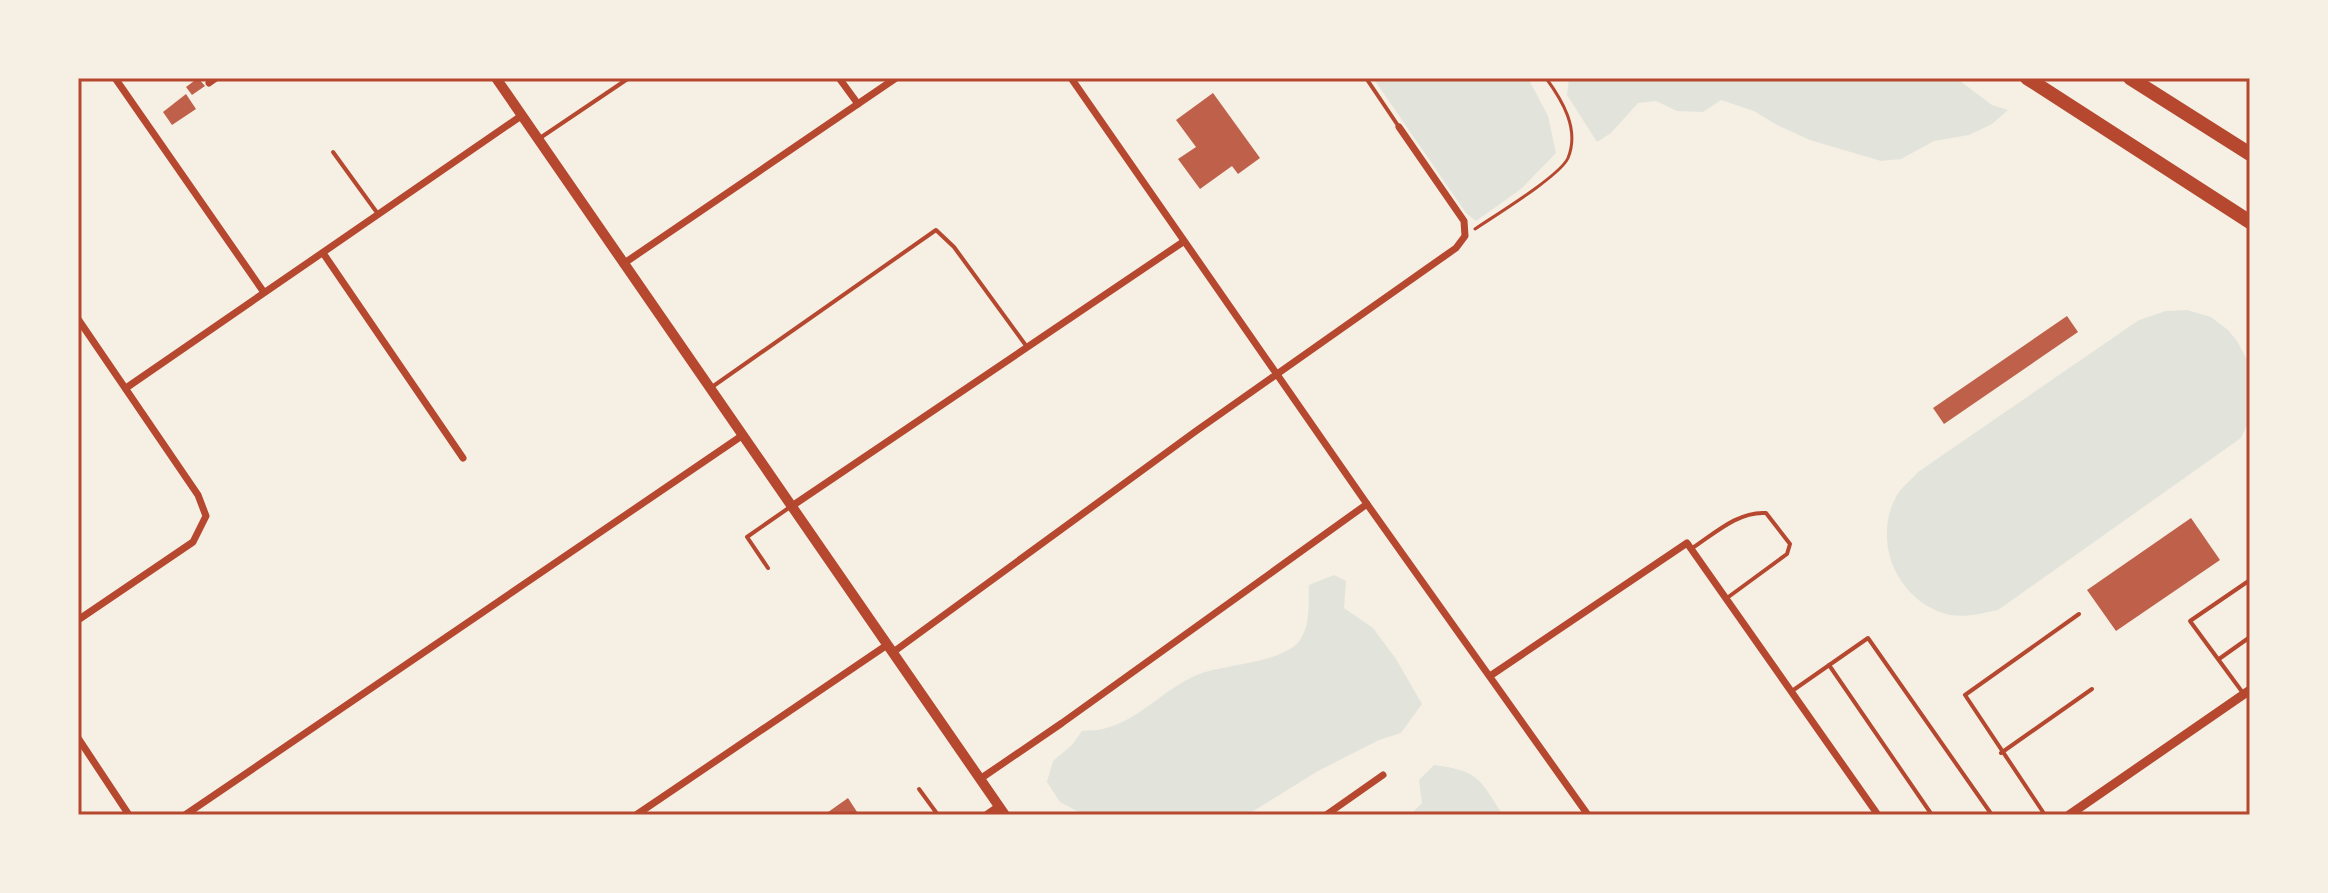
<svg xmlns="http://www.w3.org/2000/svg" width="2328" height="893" font-family="'Source Serif 4',serif">
  <style>
    .green { fill: #e2e4dc }
    .building { fill: #bf614a }
    .lines { fill: none; stroke-linecap: round; stroke-linejoin: round }
    .path { stroke: #b5482f; stroke-width: 3 }
    .service { stroke: #b5482f; stroke-width: 4 }
    .minor { stroke: #b5482f; stroke-width: 7 }
    .tertiary { stroke: #b5482f; stroke-width: 9 }
    .secondary { stroke: #b5482f; stroke-width: 10 }
    .motorway { stroke: #b5482f; stroke-width: 14 }
    .neatline { fill: none; stroke: #b5482f; stroke-width: 3 }
  </style>
  <rect width="100%" height="100%" fill="#f6efe4"/>
  <g class="green">
    <polygon points="1373,78 1528,78 1548,116 1556,153 1521,189 1476,221 1466,213"/>
    <polygon points="1569,78 1956,78 1992,105 2008,110 1992,124 1969,135 1934,141 1901,159 1881,161 1810,140 1777,125 1754,111 1721,100 1703,112 1677,111 1656,101 1638,103 1611,133 1597,142 1567,95"/>
    <path d="M2187,310L2211,317L2228,330L2237,341L2250,365V419L2241,438L1998,610C1979,614 1961,619 1943,613C1895,597 1872,539 1897,495C1902,487 1912,479 1918,472L2139,320L2166,311Z"/>
    <path d="M1334,575L1346,581L1344,608L1373,628L1396,659L1422,704L1401,733L1379,740L1318,771L1247,815H1084L1060,802L1047,782L1053,761L1072,745L1082,731C1090,730 1099,731 1106,728C1142,719 1167,685 1202,673C1228,664 1285,662 1300,640C1311,624 1308,603 1309,585Z"/>
    <path d="M1434,765C1479,771 1479,778 1503,815H1410L1422,803L1419,780Z"/>
  </g>
  <g class="building">
    <polygon points="198,78 205,86 192,95 186,87"/>
    <polygon points="1213,93 1260,158 1238,174 1232,166 1200,189 1178,159 1196,147 1176,120"/>
    <polygon points="186,94 196,109 172,125 163,112"/>
    <polygon points="2067,316 2078,332 1944,424 1933,408"/>
    <polygon points="2191,518 2220,560 2116,631 2087,590"/>
    <polygon points="848,798 859,815 824,815"/>
  </g>
  <g class="lines">
    <path class="path" d="M1475,229C1494,216 1560,176 1568,158C1580,129 1562,100 1546,78"/>
    <g class="service">
      <polyline points="1366,78 1399,127"/>
      <polyline points="540,138 629,78"/>
      <polyline points="333,152 378,214"/>
      <polyline points="712,387 936,230 954,247 1027,347"/>
      <path d="M1691,549C1714,534 1738,511 1766,513L1790,544L1787,554L1727,598"/>
      <polyline points="768,568 747,537 790,507"/>
      <polyline points="2219,659 2250,637"/>
      <polyline points="1829,665 1932,815"/>
      <polyline points="1792,691 1868,638 1992,815"/>
      <polyline points="2243,693 2190,621 2250,580"/>
      <polyline points="2001,753 2092,689"/>
      <polyline points="919,789 938,815"/>
      <polyline points="2045,815 1965,695 2079,614"/>
    </g>
    <g class="minor">
      <polyline points="115,78 263,291"/>
      <polyline points="839,78 858,104"/>
      <polyline points="1071,78 1367,504 1588,815"/>
      <polyline points="209,83 216,78"/>
      <polyline points="323,253 463,458"/>
      <polyline points="623,264 896,78"/>
      <polyline points="78,319 198,495 206,516 193,542 78,620"/>
      <polyline points="126,388 521,116"/>
      <polyline points="792,506 1183,242"/>
      <polyline points="892,653 1196,431 1456,248 1465,236 1464,221 1399,127"/>
      <polyline points="1490,676 1687,543 1878,815"/>
      <polyline points="78,738 129,815"/>
      <polyline points="980,779 1062,723 1367,504"/>
      <polyline points="185,815 743,435"/>
      <polyline points="636,815 887,645"/>
      <polyline points="986,815 999,806"/>
      <polyline points="1326,815 1383,775"/>
    </g>
    <polyline class="tertiary" points="2069,815 2250,690"/>
    <polyline class="secondary" points="496,78 1005,815"/>
    <g class="motorway">
      <polyline points="2027,78 2250,222"/>
      <polyline points="2130,78 2250,154"/>
    </g>
  </g>
  <rect width="2328" height="893" fill="none" stroke="#f6efe4" stroke-width="160"/>
  <rect x="80" y="80" width="2168" height="733" class="neatline"/>
</svg>
